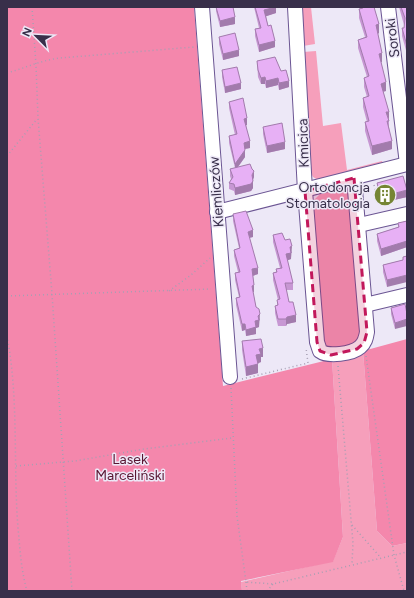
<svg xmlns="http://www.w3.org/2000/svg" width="414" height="598" font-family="Figtree,sans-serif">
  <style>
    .green { fill: #f69fbb }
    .forest { fill: #f487ac }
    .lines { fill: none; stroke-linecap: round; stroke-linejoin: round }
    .minor-casing { stroke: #6b5593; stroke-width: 16 }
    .path { stroke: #a69fb3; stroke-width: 1.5; stroke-dasharray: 1 3; stroke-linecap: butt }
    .minor { stroke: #fff; stroke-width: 14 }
    .wall { fill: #c797d3 }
    .shaded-wall { fill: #a27bac }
    .building { fill: #e7b0f5; stroke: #a27bac }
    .marked { fill: #c2185b; fill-opacity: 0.2; stroke: #c2185b; stroke-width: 3; stroke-dasharray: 8 5; stroke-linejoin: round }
    .labels { text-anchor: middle; stroke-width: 3; stroke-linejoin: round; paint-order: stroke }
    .street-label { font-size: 14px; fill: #382f4a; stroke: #ede8f7 }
    .poi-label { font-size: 14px; fill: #382f4a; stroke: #ede8f7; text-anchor: end }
    .park-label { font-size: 14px; fill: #591531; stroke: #ede8f7 }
  </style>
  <rect width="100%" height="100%" fill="#ede8f7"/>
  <g class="green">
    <polygon points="299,7 311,7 315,44 303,46"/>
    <polygon points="316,51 323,126 341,123 347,170 382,161 383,164 318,180 313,177 311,173 309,173 303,52"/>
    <polygon points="344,188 349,192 364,334 360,342 332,352 322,343 311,201 313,201 320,194"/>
    <polygon points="363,351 377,531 392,546 407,543 407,591 242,591 241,582 333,561 343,537 332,359"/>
  </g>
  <g class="forest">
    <polygon points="7,7 194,7 223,386 332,359 343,537 333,562 241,581 242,591 7,591"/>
    <polygon points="407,339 407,543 392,546 377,531 363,351"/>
  </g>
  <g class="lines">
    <g class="minor-casing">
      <g id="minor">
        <polyline points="202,7 230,377"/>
        <path d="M295,7L305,191L317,342L320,351C328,357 352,354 360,347C365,343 366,338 367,332L354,178"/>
        <polyline points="388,7 407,164"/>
        <polyline points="217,212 407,164"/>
        <polyline points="359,225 407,214"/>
        <polyline points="365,305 407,295"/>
      </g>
    </g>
    <g class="path">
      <polyline points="32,7 36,65 38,118 52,294 72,591"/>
      <path d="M7,73C25,68 42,60 60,58L194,47"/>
      <polyline points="7,156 37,119"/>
      <polyline points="374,185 377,195"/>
      <polyline points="169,291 191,275 210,258"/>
      <polyline points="7,296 211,289"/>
      <path d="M7,336C19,399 13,464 18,528C20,549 21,570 27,591"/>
      <polyline points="366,356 394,555 404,591"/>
      <polyline points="338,366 353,543 352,564"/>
      <polyline points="242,379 308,363 306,348"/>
      <polyline points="231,388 237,516 246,582 273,584 407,552"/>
      <polyline points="16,466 75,461 144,449 232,438"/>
      <polyline points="352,525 381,558"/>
      <polyline points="246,582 247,591"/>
      <polyline points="267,591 273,584"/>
    </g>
    <use href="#minor" class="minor"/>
  </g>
  <g class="wall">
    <polygon points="216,7 233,7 235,24 220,27 216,11"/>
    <polygon points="254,7 276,7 276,13 266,16 268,26 275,47 259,52 255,36 255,29 259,28"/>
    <polygon points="360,7 374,7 379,33 378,34 382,62 381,62 386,91 383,92 389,112 389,127 392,149 372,155 365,131 365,122 367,122 363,107 363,98 367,97 364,87 364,78 367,77 358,48 358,40 365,37 359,18 359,9 361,9"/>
    <polygon points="399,7 407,7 407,54 402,36 402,28 404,28 404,25"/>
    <polygon points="219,37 239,56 223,60 219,44"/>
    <polygon points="257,61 281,71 289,87 279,90 278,85 266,88 265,84 261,84 258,77"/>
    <polygon points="222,70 241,89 225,93 222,77"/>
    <polygon points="229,102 247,125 246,125 250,148 245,149 245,157 238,167 254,177 253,179 253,188 251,191 235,195 234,191 229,189 229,183 231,179 230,176 230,169 235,168 229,143 229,136 235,135 229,108"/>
    <polygon points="263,127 285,149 267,153 263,134"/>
    <polygon points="377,183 407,197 381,203 377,189"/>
    <polygon points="233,214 253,237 249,238 258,274 253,276 254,292 253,292 256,307 260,320 259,321 259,327 256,328 256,334 246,336 245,330 242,331 236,305 236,298 239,297 235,280 235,273 238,272 234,256 234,250 239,248 233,221"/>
    <polygon points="407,221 407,247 381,256 377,241 377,234 398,227 398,223"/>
    <polygon points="273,235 285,240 292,253 291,253 291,259 287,260 293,283 293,290 286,290 289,302 296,322 287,324 286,326 278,326 275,313 275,306 277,306 277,300 278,300 273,280 273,273 276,272 276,269 280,268 273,242"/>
    <polygon points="407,256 387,287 383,272 383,265 403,260 403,257"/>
    <polygon points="405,304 395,329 391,314 391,308"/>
    <polygon points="242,341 263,357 261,357 261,362 258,363 258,373 246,376 242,350"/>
  </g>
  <g class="shaded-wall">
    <polygon points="276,7 276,13 264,17 264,10"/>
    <polygon points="235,17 235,24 220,27 220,21"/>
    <polygon points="379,24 379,33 376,34 376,25"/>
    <polygon points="275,41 275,47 259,52 259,45"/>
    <polygon points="239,50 239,56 223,60 223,54"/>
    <polygon points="382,53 382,62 379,63 379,54"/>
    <polygon points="265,77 265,84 261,84 261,78"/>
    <polygon points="278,78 278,85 266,88 266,81"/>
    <polygon points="289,81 289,87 279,90 279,83"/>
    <polygon points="386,82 386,91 381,92 381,84"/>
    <polygon points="241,83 241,89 225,93 225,87"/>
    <polygon points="386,112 389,112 389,120"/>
    <polygon points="247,118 247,125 244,126 244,119"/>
    <polygon points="250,141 250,148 244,149 244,143"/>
    <polygon points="392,141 392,149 372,155 372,146"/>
    <polygon points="285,142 285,149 267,153 267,146"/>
    <polygon points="245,150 245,157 235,171 235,164"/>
    <polygon points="254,171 254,177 252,182 252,175"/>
    <polygon points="253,181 253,188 251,191 235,195 235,188"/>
    <polygon points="407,190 407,197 381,203 381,197"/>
    <polygon points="253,230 253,237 248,238 248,232"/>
    <polygon points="407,241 407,247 381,256 381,249"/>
    <polygon points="292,246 291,259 286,261 286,254 290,247"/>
    <polygon points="258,268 258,274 252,276 252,269"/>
    <polygon points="407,275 407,282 387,287 387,280"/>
    <polygon points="254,285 254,292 252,292 252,286"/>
    <polygon points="260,314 259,327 256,328 256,334 246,336 246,330 255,321"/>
    <polygon points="296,315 296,322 287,324 286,326 286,319 287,317"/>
    <polygon points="407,319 407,326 395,329 395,323"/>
    <polygon points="242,324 245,324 245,330 242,331"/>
    <polygon points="263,348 263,357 261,357 261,362 256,364 256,355 259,349"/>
    <polygon points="258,364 258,373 246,376 246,367"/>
  </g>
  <g class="building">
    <polygon points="216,7 233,7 235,17 220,21"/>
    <polygon points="255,7 276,7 264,10 268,26 271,25 275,41 259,45 255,29 261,28"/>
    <polygon points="363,7 374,7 379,24 376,25 382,53 379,54 386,82 381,84 389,112 386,112 389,121 387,121 392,141 372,146 365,122 369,121 363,98 369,96 364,78 369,76 358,40 367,37 359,9 363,8"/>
    <polygon points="401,7 407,7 407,46 402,28 404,28 405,18"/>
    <polygon points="235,33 239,50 223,54 219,37"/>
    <polygon points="275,57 281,71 286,70 289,81 279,83 278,78 266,81 265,77 261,78 258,70 257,61"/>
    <polygon points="237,67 241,83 225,87 222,70"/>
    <polygon points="243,98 247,118 244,119 250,141 244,143 245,150 235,164 229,136 237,134 229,102"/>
    <polygon points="282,123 285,142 267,146 263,127"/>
    <polygon points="250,164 252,169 254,171 252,175 253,181 251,184 235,188 234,184 229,183 233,177 230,169"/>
    <polygon points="403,176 407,190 381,197 377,183"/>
    <polygon points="246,211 253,230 248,232 258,268 252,269 254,285 252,286 256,307 259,309 260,314 258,316 259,320 255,321 256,327 246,330 245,324 242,324 236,298 240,297 235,273 240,272 234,250 240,248 233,214"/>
    <polygon points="407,221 407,241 381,249 377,234 399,227 398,223"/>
    <polygon points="282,233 285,240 290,239 292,246 290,247 291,253 286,254 293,283 285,283 289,302 293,302 296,315 287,317 286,319 278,319 275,306 278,305 277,300 280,299 273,273 277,272 276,269 282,268 273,235"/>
    <polygon points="407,256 407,275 387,280 383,265 403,260 403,257"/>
    <polygon points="405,304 407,314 407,319 395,323 391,308"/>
    <polygon points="261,339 263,348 259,349 261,354 256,355 258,364 246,367 242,341"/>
  </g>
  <path class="marked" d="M354,178L367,332L364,343L357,349L331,355L320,351L317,342L305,191Z"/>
  <defs>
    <g id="building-disc" transform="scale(1.15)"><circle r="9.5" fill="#758534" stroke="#ede8f7"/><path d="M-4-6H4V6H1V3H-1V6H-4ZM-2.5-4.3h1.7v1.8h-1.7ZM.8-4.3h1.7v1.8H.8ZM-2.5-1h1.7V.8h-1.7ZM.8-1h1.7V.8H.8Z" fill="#fff"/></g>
  </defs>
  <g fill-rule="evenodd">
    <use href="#building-disc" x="385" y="195"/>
  </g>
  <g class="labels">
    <g class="street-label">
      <text transform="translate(392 38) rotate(-97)" y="5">Soroki</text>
      <text transform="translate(303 143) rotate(-92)" y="5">Kmicica</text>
      <text transform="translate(216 192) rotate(-94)" y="5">Kiemliczów</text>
    </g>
    <g class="poi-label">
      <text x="370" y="192">Ortodoncja<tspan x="370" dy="16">Stomatologia</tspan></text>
    </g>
    <g class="park-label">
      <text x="130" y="464">Lasek<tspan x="130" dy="16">Marceliński</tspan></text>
    </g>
  </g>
  <rect width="414" height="598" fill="none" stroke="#382f4a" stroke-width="16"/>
  <g transform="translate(36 36) rotate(294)" stroke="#ede8f7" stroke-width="3" paint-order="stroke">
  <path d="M0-3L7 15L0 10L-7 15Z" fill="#382f4a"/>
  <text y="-6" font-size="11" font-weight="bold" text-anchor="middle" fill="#382f4a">N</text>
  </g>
</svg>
